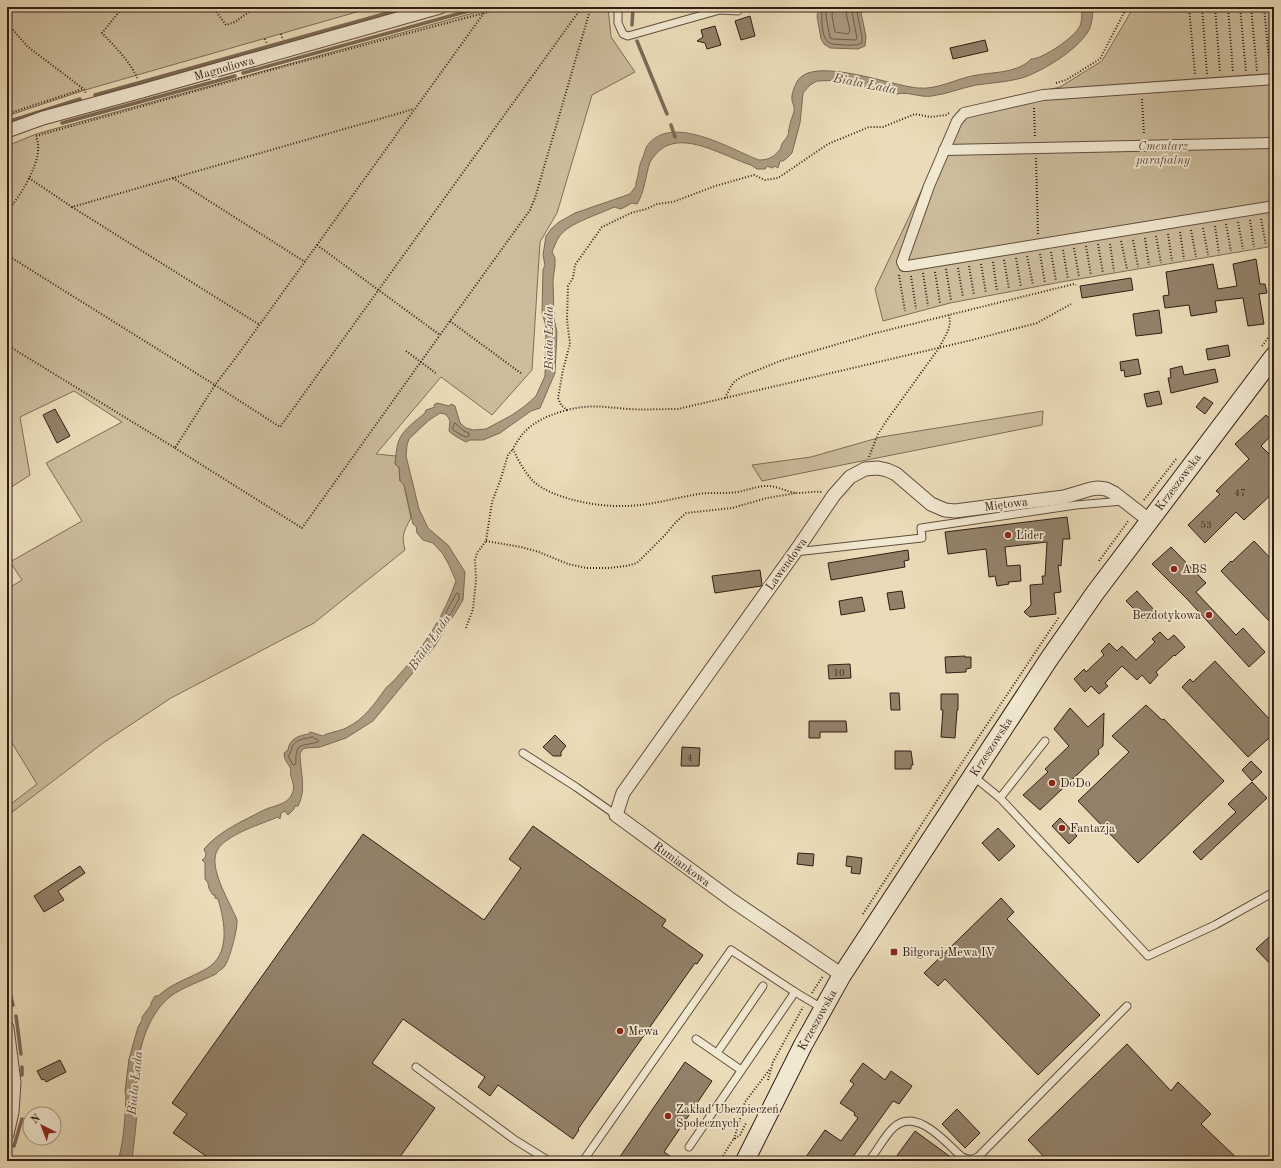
<svg xmlns="http://www.w3.org/2000/svg" width="1281" height="1168" font-family="'Old Standard TT',serif">
  <style>
    .green { fill: #cbbc9c; stroke: #7e6d58 }
    .water { fill: #ab9b80; stroke: #7b6955 }
    .lines { fill: none; stroke-linecap: round; stroke-linejoin: round }
    .shore { stroke: #6e5c4a; stroke-width: 1 }
    .stream { stroke: #7b6955; stroke-width: 3.5 }
    .building { fill: #928169; stroke: #321e14 }
    .service-casing { stroke: #604e3d; stroke-width: 9 }
    .pedestrian-casing { stroke: #604e3d; stroke-width: 12 }
    .minor-casing { stroke: #604e3d; stroke-width: 15 }
    .secondary-casing { stroke: #321e14; stroke-width: 20 }
    .path { stroke: #321e14; stroke-width: 2; stroke-dasharray: 1 2; stroke-linecap: butt }
    .service { stroke: #f1e8d1; stroke-width: 7 }
    .pedestrian { stroke: #f1e8d1; stroke-width: 10 }
    .minor { stroke: #f1e8d1; stroke-width: 13 }
    .secondary { stroke: #f1e8d1; stroke-width: 18 }
    .poi-dot { fill: #8f2418; stroke: #f1e8d1; stroke-width: 1.5 }
    .labels { text-anchor: middle; stroke-width: 3.5; stroke-linejoin: round; paint-order: stroke }
    .number-label { font-size: 10px; fill: #4a3729 }
    .street-label { font-size: 12px; fill: #321e14; stroke: #f1e8d1 }
    .park-label { font-size: 12px; font-style: italic; fill: #604d3d; stroke: #f1e8d1 }
    .poi-label { font-size: 12px; fill: #321e14; stroke: #f1e8d1; text-anchor: start }
    .water-label { font-size: 13px; font-style: italic; fill: #5c4a3a; stroke: #f1e8d1 }
  </style>
  <rect width="100%" height="100%" fill="#eadcb8"/>
  <filter id="stains"><feTurbulence type="fractalNoise" baseFrequency=".005" numOctaves="4"/><feColorMatrix values="0 0 0 0 .2 0 0 0 0 .09 0 0 0 0 .02 0 0 0 .5 -.17"/></filter>
  <radialGradient id="worn" r=".72"><stop offset=".6" stop-color="#630" stop-opacity="0"/><stop offset="1" stop-color="#630" stop-opacity=".3"/></radialGradient>
  <g class="green">
    <polygon points="7,7 374,7 85,90 7,116"/>
    <path d="M495,7H608L611,37L635,72L592,95L557,213L540,242L532,370L492,415L441,377L376,454L396,456L395,464L399,467L400,481L404,485L411,518C404,531 401,535 405,550L314,623L171,698L103,743L7,816V807L37,784L9,738L7,739V589L22,580L10,562L82,521L46,463L122,422L74,391L20,417L30,475L7,490V146L36,134Z"/>
    <polygon points="1173,7 1274,7 1274,246 1061,282 950,303 883,321 875,289 959,111 1060,87 1102,61 1132,10"/>
    <polygon points="1043,411 1042,425 762,481 752,465 811,457 881,437"/>
  </g>
  <g class="water">
    <polygon points="819,7 860,7 866,37 865,46 858,49 830,48 824,44 821,39 817,16"/>
    <path d="M1082,7H1093C1093,13 1092,22 1090,28C1080,49 1043,71 1022,78C1007,82 991,83 976,85C961,88 947,94 932,96C920,98 908,91 896,94L889,91L869,88L841,80L817,81L810,85L803,93L800,123L792,153L788,157L783,161H780L778,168L775,166L772,168L767,166L765,169H757L751,165C725,157 684,130 660,150C656,154 652,158 650,162C645,177 645,191 637,204L632,203L621,209L614,207C598,215 568,223 559,237C556,242 554,247 552,252L555,258V266L553,280L554,319L557,332L555,373L540,408L531,411L500,433L483,440H470L466,442C462,440 451,434 449,431L450,421L448,417L445,414L440,413L428,421L409,439L407,445L406,456L419,509L428,528L448,545L465,572L463,600L435,646L373,721L346,738L320,747L306,748L303,749L300,753C300,772 307,789 298,806H295L294,809L288,815L285,811L281,813L280,819L278,817L273,819C258,825 227,835 218,849C208,864 225,894 232,909C233,912 236,916 237,920C238,928 230,957 226,964C224,969 219,970 216,974C202,981 183,987 171,996C151,1011 140,1042 138,1066C136,1085 138,1105 136,1124C135,1137 133,1149 132,1161H118C124,1140 125,1118 126,1096L125,1091L129,1059L138,1027L142,1020V1017L151,1005V1003L155,996H158C172,983 190,978 206,969C231,955 225,922 218,899L215,898V895H213C210,891 208,887 208,883L205,879V863L202,860L205,858L206,854L204,849C219,831 243,821 264,810C272,806 286,805 291,796C298,784 288,778 291,769L285,759L284,753L288,750C289,739 299,735 309,734L310,732C315,733 318,735 323,736C326,733 341,731 346,728C365,719 374,704 386,688C393,682 399,675 405,668C427,642 445,613 456,581L449,565L443,554L433,543L423,540L417,533L416,526L413,524L404,485L400,481L399,467L395,464C396,456 396,446 400,438C405,428 417,420 425,413L426,410L435,407L434,405L437,403L449,406L451,404L455,406L460,423L466,428L473,430L486,429L512,415L525,406L536,396L545,376L546,326L542,313L543,270L545,265L543,255L546,236L551,229L559,222L575,213L630,194L636,186C635,182 638,179 638,175C640,165 639,166 643,157C645,153 645,149 647,146C671,112 732,150 759,160C770,160 775,156 781,148C781,142 786,140 788,135C789,133 788,131 789,129C790,123 792,117 794,112C795,108 793,104 792,100C791,94 795,85 798,80C815,56 892,86 918,88C938,90 957,78 977,75C994,72 1018,73 1031,59C1043,59 1075,37 1080,26C1082,21 1082,13 1082,7Z"/>
  </g>
  <g class="lines">
    <g class="shore">
      <path d="M822,7C822,15 820,39 830,43C833,45 839,44 843,45C849,45 856,46 862,43V37L856,7"/>
      <polyline points="827,7 826,16 830,38 833,39 856,40 857,38 851,7"/>
      <polyline points="833,7 832,16 835,32 848,34 850,31 845,7"/>
      <polygon points="455,423 464,431 469,433 469,436 465,437 453,430 453,427"/>
      <polygon points="457,593 459,594 459,599 450,615 447,615 446,613"/>
      <path d="M312,737L318,740V742C301,747 295,741 296,764L293,765L288,756C291,753 291,751 292,747C295,739 305,739 312,737Z"/>
    </g>
    <g class="stream">
      <polyline points="632,25 633,7"/>
      <polyline points="637,41 667,114"/>
      <polyline points="243,73 483,7"/>
      <polyline points="95,95 409,7"/>
      <polyline points="7,122 80,99"/>
      <polyline points="62,123 235,76"/>
      <polyline points="671,125 675,137"/>
      <polyline points="7,983 13,1005"/>
      <polyline points="16,1016 21,1054"/>
      <polyline points="22,1067 22,1075"/>
      <polyline points="14,1146 22,1119"/>
      <polyline points="8,1161 9,1158"/>
    </g>
  </g>
  <g class="building">
    <polygon points="750,16 755,36 741,40 735,21"/>
    <polygon points="715,26 721,45 707,49 705,43 697,41 703,37 701,30"/>
    <polygon points="985,40 988,51 953,59 950,48"/>
    <polygon points="1256,259 1260,284 1265,284 1267,293 1259,294 1264,324 1248,326 1243,298 1215,301 1217,312 1191,316 1189,305 1165,308 1163,296 1169,295 1166,272 1213,264 1218,289 1237,286 1233,264"/>
    <polygon points="1131,278 1133,290 1082,298 1080,286"/>
    <polygon points="1159,310 1162,333 1136,336 1133,314"/>
    <polygon points="1228,345 1230,356 1208,360 1206,349"/>
    <polygon points="1138,359 1141,374 1125,377 1124,370 1121,371 1120,362"/>
    <polygon points="1182,366 1184,375 1215,369 1218,382 1171,393 1168,378 1171,378 1170,369"/>
    <polygon points="1159,391 1162,404 1147,407 1144,394"/>
    <polygon points="1204,397 1213,403 1205,414 1196,407"/>
    <polygon points="55,409 70,436 57,443 43,415"/>
    <polygon points="1266,415 1274,423 1274,432 1261,446 1274,459 1274,492 1244,520 1236,512 1205,543 1188,525 1220,494 1216,491 1249,459 1235,444"/>
    <polygon points="1067,517 1070,539 1063,539 1061,566 1058,565 1061,592 1054,593 1056,614 1030,617 1024,612 1031,605 1030,585 1043,584 1042,576 1045,576 1047,542 1005,547 1007,566 1020,565 1021,581 1008,582 1009,584 997,586 995,576 989,577 986,549 948,554 945,532"/>
    <polygon points="1254,541 1274,562 1274,626 1221,571 1231,561 1232,562"/>
    <polygon points="1171,547 1206,583 1196,592 1236,635 1243,628 1265,652 1249,667 1188,600 1152,564"/>
    <polygon points="908,550 909,560 904,561 905,567 831,580 828,563"/>
    <polygon points="760,570 762,584 761,586 715,593 712,576"/>
    <polygon points="902,591 905,608 890,610 887,593"/>
    <polygon points="1137,591 1156,612 1146,621 1126,601"/>
    <polygon points="862,597 865,611 841,615 839,601"/>
    <polygon points="1160,632 1168,640 1174,635 1185,647 1175,656 1174,655 1156,672 1158,675 1150,684 1142,675 1137,680 1122,666 1105,683 1108,686 1099,694 1091,686 1085,692 1074,679 1084,669 1086,672 1104,655 1101,651 1109,643 1117,651 1122,646 1136,660 1155,642 1152,639"/>
    <polygon points="965,656 965,657 971,657 971,668 966,669 966,672 946,673 945,657"/>
    <polygon points="1215,661 1274,724 1274,744 1269,738 1248,757 1182,687 1190,679 1193,682"/>
    <polygon points="850,664 851,678 829,679 828,665"/>
    <polygon points="890,693 899,693 900,710 891,710"/>
    <polygon points="941,694 958,694 958,710 957,710 955,738 941,737 943,710 941,710"/>
    <polygon points="1146,705 1162,720 1164,719 1224,781 1138,863 1078,801 1129,752 1112,736"/>
    <polygon points="1070,708 1088,727 1104,713 1103,746 1098,750 1099,754 1040,810 1023,795 1048,772 1045,769 1069,746 1054,729"/>
    <polygon points="809,721 846,721 847,732 820,732 820,738 809,738"/>
    <polygon points="555,735 566,746 561,752 561,756 553,756 543,747"/>
    <polygon points="682,747 700,748 699,766 681,766"/>
    <polygon points="895,751 911,751 913,765 911,765 911,769 895,769"/>
    <polygon points="1251,761 1262,772 1252,781 1242,770"/>
    <polygon points="1252,782 1267,798 1201,860 1193,852 1236,812 1228,804"/>
    <polygon points="1060,818 1077,836 1069,844 1052,826"/>
    <polygon points="533,826 666,920 662,926 703,955 697,964 695,963 578,1129 579,1130 573,1139 498,1085 490,1096 478,1087 485,1077 403,1019 372,1063 435,1108 397,1161 213,1161 173,1133 187,1114 172,1103 363,834 484,920 521,868 509,859"/>
    <polygon points="998,828 1015,846 999,861 982,843"/>
    <polygon points="798,853 814,854 813,866 797,864"/>
    <polygon points="847,856 862,858 860,874 851,873 852,867 846,866"/>
    <polygon points="80,866 85,873 58,891 64,900 44,912 34,896"/>
    <polygon points="1001,898 1014,912 1007,919 1100,1015 1038,1075 945,979 938,986 924,973"/>
    <polygon points="1269,937 1274,942 1274,968 1256,949"/>
    <polygon points="1127,1044 1171,1091 1178,1082 1211,1114 1201,1124 1240,1161 1048,1161 1028,1140"/>
    <polygon points="60,1060 66,1072 46,1082 44,1079 42,1080 37,1071"/>
    <polygon points="685,1062 712,1081 664,1152 677,1161 617,1161"/>
    <polygon points="863,1063 885,1080 891,1071 912,1086 899,1104 893,1101 850,1161 803,1161 825,1130 841,1141 858,1118 854,1115 855,1113 840,1103 854,1084 850,1081"/>
    <polygon points="957,1109 980,1133 965,1148 942,1124"/>
    <polygon points="915,1131 956,1161 893,1161"/>
  </g>
  <g class="lines">
    <g class="service-casing">
      <g id="service">
        <polyline points="618,7 618,23 623,34 628,36 720,10 738,11"/>
        <polyline points="795,552 922,538 921,528 1076,505 1123,501"/>
        <polyline points="523,753 576,787 616,815"/>
        <polyline points="973,776 1000,798 1148,956 1215,925 1274,892"/>
        <polyline points="1000,798 1045,741"/>
        <polyline points="696,1039 741,1070"/>
        <polyline points="717,1053 763,986"/>
        <polyline points="416,1067 515,1140 549,1161"/>
        <polyline points="689,1147 795,992"/>
        <polyline points="583,1161 731,950 795,992 822,1008"/>
        <path d="M869,1161C877,1151 884,1137 893,1128C916,1106 945,1142 962,1157C969,1160 973,1160 979,1156L1127,1006"/>
      </g>
    </g>
    <g class="pedestrian-casing">
      <g id="pedestrian">
        <polyline points="1274,79 1043,95 964,113 957,121 929,186 902,262 904,266 907,266 1274,206"/>
        <polyline points="944,150 1274,143"/>
      </g>
    </g>
    <g class="minor-casing">
      <g id="minor">
        <polyline points="7,131 43,118 142,91 440,7"/>
        <polyline points="842,975 733,901 616,815 623,793 800,545 834,495 850,477 865,469 878,468 887,470 896,474 931,504 945,510 955,511 1064,497 1091,489 1098,488 1106,489 1114,493 1150,521"/>
        <polyline points="7,1028 14,1082 12,1112 7,1134"/>
      </g>
    </g>
    <g class="secondary-casing">
      <polyline id="secondary" points="745,1161 803,1045 842,975 1049,659 1095,593 1274,356"/>
    </g>
    <g class="path">
      <path d="M123,7L102,33C115,47 131,62 138,80"/>
      <polyline points="213,7 226,25 235,22 256,7"/>
      <polyline points="504,7 484,13 237,356 215,385 280,427 582,7"/>
      <polyline points="1189,7 1195,74"/>
      <polyline points="1202,7 1207,74"/>
      <polyline points="1215,7 1220,72"/>
      <polyline points="1228,7 1233,72"/>
      <polyline points="1240,7 1246,72"/>
      <polyline points="1251,7 1257,71"/>
      <polyline points="1264,7 1270,70"/>
      <polyline points="7,23 28,47 85,90 86,94"/>
      <polyline points="281,34 283,40"/>
      <polyline points="265,39 267,44"/>
      <polyline points="1056,83 1066,80 1100,59 1127,7"/>
      <polyline points="1142,99 1144,135"/>
      <polyline points="1034,108 1035,138"/>
      <path d="M949,113L946,115L930,117L915,114L883,127H869L828,144L778,178L765,180L754,175L715,186L673,202L657,204L646,209L631,213L602,227L575,265L573,278L568,286L567,320L570,344L563,370L558,398L561,405L567,410C590,404 605,407 628,409C645,410 661,409 678,409L972,340L1037,323L1071,304"/>
      <polyline points="7,114 83,89"/>
      <polyline points="36,136 267,71 484,13"/>
      <polyline points="1036,158 1038,234"/>
      <polyline points="29,178 72,207 414,109"/>
      <polyline points="173,178 305,262"/>
      <polyline points="72,207 260,325"/>
      <path d="M7,212C20,196 46,157 36,137"/>
      <polyline points="1273,216 1274,225"/>
      <polyline points="1261,219 1266,245"/>
      <polyline points="1250,220 1254,247"/>
      <polyline points="1238,222 1243,249"/>
      <polyline points="1226,224 1231,251"/>
      <polyline points="1215,226 1219,253"/>
      <polyline points="1203,228 1208,255"/>
      <polyline points="1191,230 1196,257"/>
      <polyline points="1180,232 1184,259"/>
      <polyline points="1168,234 1172,261"/>
      <polyline points="1156,236 1161,263"/>
      <polyline points="1145,238 1149,265"/>
      <polyline points="1133,240 1138,267"/>
      <polyline points="1121,241 1127,269"/>
      <polyline points="1098,244 1103,273"/>
      <polyline points="1110,244 1114,271"/>
      <polyline points="317,245 440,335 530,210 535,198 591,7"/>
      <polyline points="1086,246 1091,275"/>
      <polyline points="1074,248 1079,277"/>
      <polyline points="1063,250 1068,279"/>
      <polyline points="1051,252 1056,281"/>
      <polyline points="1040,254 1045,283"/>
      <polyline points="7,255 215,385 175,448 7,345"/>
      <polyline points="1027,256 1033,285"/>
      <polyline points="1016,258 1021,287"/>
      <polyline points="1004,260 1009,289"/>
      <polyline points="993,262 997,291"/>
      <polyline points="981,264 986,293"/>
      <polyline points="969,266 974,295"/>
      <polyline points="958,268 963,297"/>
      <polyline points="946,269 951,300"/>
      <polyline points="935,272 940,303"/>
      <polyline points="923,273 928,306"/>
      <polyline points="899,275 905,311"/>
      <polyline points="911,276 916,309"/>
      <polyline points="450,321 522,374"/>
      <polyline points="1262,346 1274,330"/>
      <polyline points="406,351 437,374"/>
      <polyline points="725,398 731,386 735,381 743,376 780,361 872,334 1074,284 1076,285"/>
      <path d="M567,410C542,417 525,425 513,449C518,460 525,473 534,482C554,499 598,507 624,506C649,506 674,498 699,494C712,492 725,494 738,492C747,490 755,487 765,486C775,485 787,492 797,493C805,493 814,491 822,492"/>
      <polyline points="175,448 302,528 440,335"/>
      <polyline points="869,457 878,434 887,420 939,348 948,331 950,323 949,315"/>
      <polyline points="1144,500 1177,458"/>
      <polyline points="486,541 521,547 539,552 568,564 586,568 608,568 626,566 637,563 665,535 676,522 686,513 732,508 767,498 796,493"/>
      <polyline points="1099,561 1129,520"/>
      <polyline points="466,628 473,609 476,580 475,560 477,553 486,541 492,502 500,481 508,455 513,449"/>
      <polyline points="863,914 976,741 1059,617"/>
      <polyline points="812,993 823,976"/>
      <polyline points="768,1080 773,1062 803,1007"/>
      <polyline points="734,1139 745,1102 770,1069"/>
      <polyline points="720,1161 729,1146 733,1140 740,1135 746,1123"/>
    </g>
    <use href="#service" class="service"/>
    <use href="#pedestrian" class="pedestrian"/>
    <use href="#minor" class="minor"/>
    <use href="#secondary" class="secondary"/>
  </g>
  <g class="poi-dot">
    <circle cx="1008" cy="535" r="4"/>
    <circle cx="1174" cy="569" r="4"/>
    <circle cx="1209" cy="615" r="4"/>
    <circle cx="1052" cy="783" r="4"/>
    <circle cx="1062" cy="828" r="4"/>
    <rect x="890" y="948" width="8" height="8" rx="2"/>
    <circle cx="620" cy="1031" r="4"/>
    <circle cx="668" cy="1116" r="4"/>
  </g>
  <g class="labels">
    <g class="number-label">
      <text x="1240" y="496">47</text>
      <text x="1206" y="528">53</text>
      <text x="839" y="676">10</text>
      <text x="690" y="761">4</text>
    </g>
    <g class="street-label">
      <text transform="translate(224 68) rotate(-16)" y="4">Magnoliowa</text>
      <text transform="translate(1178 482) rotate(-53)" y="4">Krzeszowska</text>
      <text transform="translate(1006 504) rotate(-7)" y="4">Miętowa</text>
      <text transform="translate(786 564) rotate(-54)" y="4">Lawendowa</text>
      <text transform="translate(991 747) rotate(-57)" y="4">Krzeszowska</text>
      <text transform="translate(682 864) rotate(36)" y="4">Rumiankowa</text>
      <text transform="translate(817 1020) rotate(-61)" y="4">Krzeszowska</text>
    </g>
    <g class="park-label">
      <text x="1163" y="150">Cmentarz<tspan x="1163" dy="14">parafialny</tspan></text>
    </g>
    <g class="poi-label">
      <text x="1016" y="539">Lider</text>
      <text x="1182" y="573">ABS</text>
      <text x="1201" y="619" text-anchor="end">Bezdotykowa</text>
      <text x="1060" y="787">DoDo</text>
      <text x="1070" y="832">Fantazja</text>
      <text x="902" y="956">Biłgoraj Mewa IV</text>
      <text x="628" y="1035">Mewa</text>
      <text x="676" y="1113">Zakład Ubezpieczeń<tspan x="676" dy="14">Społecznych</tspan></text>
    </g>
    <g class="water-label">
      <text transform="translate(865 83) rotate(11)" y="5">Biała Łada</text>
      <text transform="translate(548 338) rotate(-90)" y="5">Biała Łada</text>
      <text transform="translate(429 642) rotate(-55)" y="5">Biała Łada</text>
      <text transform="translate(134 1083) rotate(-84)" y="5">Biała Łada</text>
    </g>
  </g>
  <rect width="1281" height="1168" fill="none" stroke="#eadcb8" stroke-width="24"/>
  <rect x="8" y="8" width="1265" height="1152" fill="none" stroke="#321e14" stroke-width="2"/>
  <rect x="12" y="12" width="1257" height="1144" fill="none" stroke="#321e14"/>
  <g transform="translate(42 1126) rotate(318)"><circle r="19" fill="#f1e8d1" stroke="#a59785"/>
  <path d="M0-3L7 15L0 10L-7 15Z" fill="#8f2418"/>
  <text y="-6" font-size="11" font-weight="bold" text-anchor="middle" fill="#321e14">N</text>
  </g>
  <rect width="100%" height="100%" filter="url(#stains)"/>
  <rect width="100%" height="100%" fill="url(#worn)"/>
</svg>
